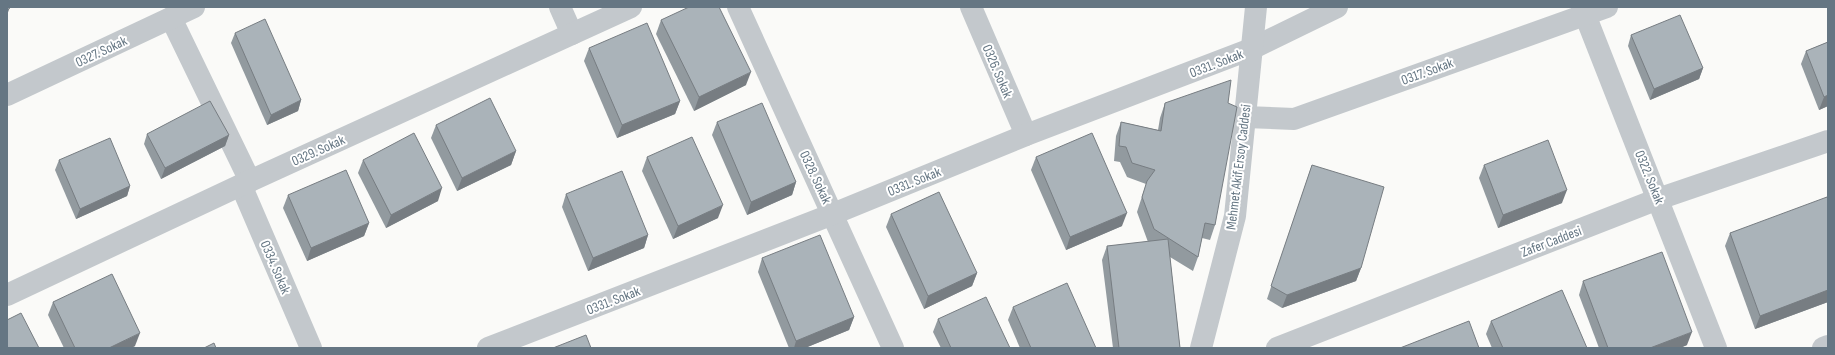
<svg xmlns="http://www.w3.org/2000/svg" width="1835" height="355" font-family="'Sofia Sans Condensed',sans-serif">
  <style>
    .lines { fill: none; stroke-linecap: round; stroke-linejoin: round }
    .minor { stroke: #c3c8cc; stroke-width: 22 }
    .wall { fill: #929a9f }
    .shaded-wall { fill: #777d82 }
    .building { fill: #aab3b9; stroke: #777d82 }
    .labels { text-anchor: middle; stroke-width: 4; stroke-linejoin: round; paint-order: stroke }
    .street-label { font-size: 14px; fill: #657683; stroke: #fff }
  </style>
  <rect width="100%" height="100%" fill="#fafaf8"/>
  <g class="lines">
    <g class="minor">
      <polyline points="560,7 572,34"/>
      <polyline points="738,7 893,348"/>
      <polyline points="971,7 1026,135"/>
      <polyline points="1582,7 1716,348"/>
      <polyline points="171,18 250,181"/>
      <polyline points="7,95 194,7"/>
      <polyline points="1245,117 1294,119 1607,7"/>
      <polyline points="241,185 311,348"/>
      <polyline points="7,295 241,185 631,7"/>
      <polyline points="488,348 833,214 1026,135 1251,49 1337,7"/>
      <polyline points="1201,348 1235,216 1256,7"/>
      <polyline points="1277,348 1658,199 1828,141"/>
      <polyline points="1823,348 1828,346"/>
    </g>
  </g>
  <g class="wall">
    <polygon points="661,20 746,85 694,111 656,34"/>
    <polygon points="235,33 301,100 298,111 267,125 231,43"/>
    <polygon points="1631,35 1703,68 1699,79 1650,100 1628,46"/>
    <polygon points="1828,42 1828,106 1819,110 1801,64 1806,51"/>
    <polygon points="589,48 680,101 675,114 617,138 584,61"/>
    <polygon points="1165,103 1228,103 1215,225 1210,240 1202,238 1198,257 1193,271 1170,257 1180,348 1113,348 1102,260 1107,246 1148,242 1137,212 1146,184 1127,177 1120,162 1114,161 1116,136 1121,122 1158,130 1160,118"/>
    <polygon points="717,122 796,182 792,195 747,215 712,135"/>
    <polygon points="436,125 516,151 511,165 457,191 431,138"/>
    <polygon points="147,134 229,135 225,146 161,179 144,144"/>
    <polygon points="647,157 718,218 673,239 642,171"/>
    <polygon points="1036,157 1122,226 1066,250 1031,170"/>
    <polygon points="59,160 130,186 127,196 76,219 55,170"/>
    <polygon points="363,160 438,201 386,228 358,173"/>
    <polygon points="1312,165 1361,268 1356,281 1282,308 1267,299"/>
    <polygon points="1484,165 1562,203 1498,228 1479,178"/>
    <polygon points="566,194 648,235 644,248 588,271 562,207"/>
    <polygon points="288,195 369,223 364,236 307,261 283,208"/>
    <polygon points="1828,200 1828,302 1755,329 1725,246 1730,233"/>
    <polygon points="891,214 977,273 972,286 924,309 886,227"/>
    <polygon points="762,258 854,317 849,330 805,348 789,348 758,272"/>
    <polygon points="1583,281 1687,345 1680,348 1599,348 1579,295"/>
    <polygon points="53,302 135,346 131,348 64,348 48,315"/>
    <polygon points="1013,307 1096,348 1020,348 1008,320"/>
    <polygon points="938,319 1010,348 941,348 933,332"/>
    <polygon points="1491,321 1587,348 1492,348 1486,334"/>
  </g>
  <g class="shaded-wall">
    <polygon points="10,7 7,15 7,10"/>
    <polygon points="1703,68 1699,79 1650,100 1654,89"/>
    <polygon points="751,72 746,85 694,111 699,97"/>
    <polygon points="1828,95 1828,106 1819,110 1824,97"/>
    <polygon points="301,100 298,111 267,125 271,115"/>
    <polygon points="680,101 675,114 617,138 622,125"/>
    <polygon points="229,135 225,146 161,179 165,168"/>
    <polygon points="516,151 511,165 457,191 462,178"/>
    <polygon points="796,182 792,195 747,215 751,202"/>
    <polygon points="130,186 127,196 76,219 80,209"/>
    <polygon points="442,188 438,201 386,228 391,215"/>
    <polygon points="1567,190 1562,203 1498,228 1503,215"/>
    <polygon points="723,205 718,218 673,239 678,226"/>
    <polygon points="1127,213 1122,226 1066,250 1070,237"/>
    <polygon points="369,223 364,236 307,261 311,248"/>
    <polygon points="648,235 644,248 588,271 593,258"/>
    <polygon points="1361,268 1356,281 1282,308 1287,295"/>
    <polygon points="977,273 972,286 924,309 928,296"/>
    <polygon points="1828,290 1828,302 1755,329 1760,316"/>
    <polygon points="854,317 849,330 805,348 794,348 796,341"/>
    <polygon points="1692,332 1687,345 1680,348 1650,348"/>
    <polygon points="140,333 135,346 131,348 109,348"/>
  </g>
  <g class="building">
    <polygon points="7,7 10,7 9,9 7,10"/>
    <polygon points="689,7 719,7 751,72 699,97 661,20"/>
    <polygon points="1680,15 1703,68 1654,89 1631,35"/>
    <polygon points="265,19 301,100 271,115 235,33"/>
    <polygon points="647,23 680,101 622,125 589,48"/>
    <polygon points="1828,42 1828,95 1824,97 1806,51"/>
    <polygon points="1231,80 1228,103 1237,107 1215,225 1205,223 1198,257 1154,229 1142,197 1147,181 1155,170 1132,163 1126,147 1119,146 1121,122 1161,131 1165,103"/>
    <polygon points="490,98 516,151 462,178 436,125"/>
    <polygon points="210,101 229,135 165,168 147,134"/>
    <polygon points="762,103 796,182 751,202 717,122"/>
    <polygon points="414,133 442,188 391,215 363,160"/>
    <polygon points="1092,133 1127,213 1070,237 1036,157"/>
    <polygon points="692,137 723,205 678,226 647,157"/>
    <polygon points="110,138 130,186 80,209 59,160"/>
    <polygon points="1548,140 1567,190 1503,215 1484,165"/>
    <polygon points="1312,165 1384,187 1361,268 1287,295 1271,286"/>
    <polygon points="346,170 369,223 311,248 288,195"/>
    <polygon points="622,171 648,235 593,258 566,194"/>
    <polygon points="939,192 977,273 928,296 891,214"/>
    <polygon points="1827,197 1828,200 1828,290 1760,316 1730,233"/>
    <polygon points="820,235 854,317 796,341 762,258"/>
    <polygon points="1168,239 1180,348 1119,348 1107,246"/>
    <polygon points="1662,252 1692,332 1650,348 1608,348 1583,281"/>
    <polygon points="112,274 140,333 109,348 75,348 53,302"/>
    <polygon points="1067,283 1096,348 1031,348 1013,307"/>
    <polygon points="1562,290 1587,348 1503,348 1491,321"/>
    <polygon points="986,297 1010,348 951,348 938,319"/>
    <polygon points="21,313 39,348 7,348 7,320"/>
    <polygon points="1469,321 1479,348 1400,348"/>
    <polygon points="586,335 591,348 553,348"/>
    <polygon points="214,343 216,348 204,348"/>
  </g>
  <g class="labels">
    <g class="street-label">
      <text transform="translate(101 51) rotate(-25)" y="5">0327. Sokak</text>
      <text transform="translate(1216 63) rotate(-21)" y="5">0331. Sokak</text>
      <text transform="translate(998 71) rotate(67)" y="5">0326. Sokak</text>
      <text transform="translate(1427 71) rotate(-20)" y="5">0317. Sokak</text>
      <text transform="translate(318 150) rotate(-24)" y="5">0329. Sokak</text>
      <text transform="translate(1238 167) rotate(-83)" y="5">Mehmet Akif Ersoy Caddesi</text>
      <text transform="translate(816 177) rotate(65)" y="5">0328. Sokak</text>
      <text transform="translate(1650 177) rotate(68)" y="5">0322. Sokak</text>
      <text transform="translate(914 181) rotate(-22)" y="5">0331. Sokak</text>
      <text transform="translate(1551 241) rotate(-21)" y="5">Zafer Caddesi</text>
      <text transform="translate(276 267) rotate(67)" y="5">0334. Sokak</text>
      <text transform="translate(613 300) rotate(-21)" y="5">0331. Sokak</text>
    </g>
  </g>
  <rect width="1835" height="355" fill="none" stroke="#657683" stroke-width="16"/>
</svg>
